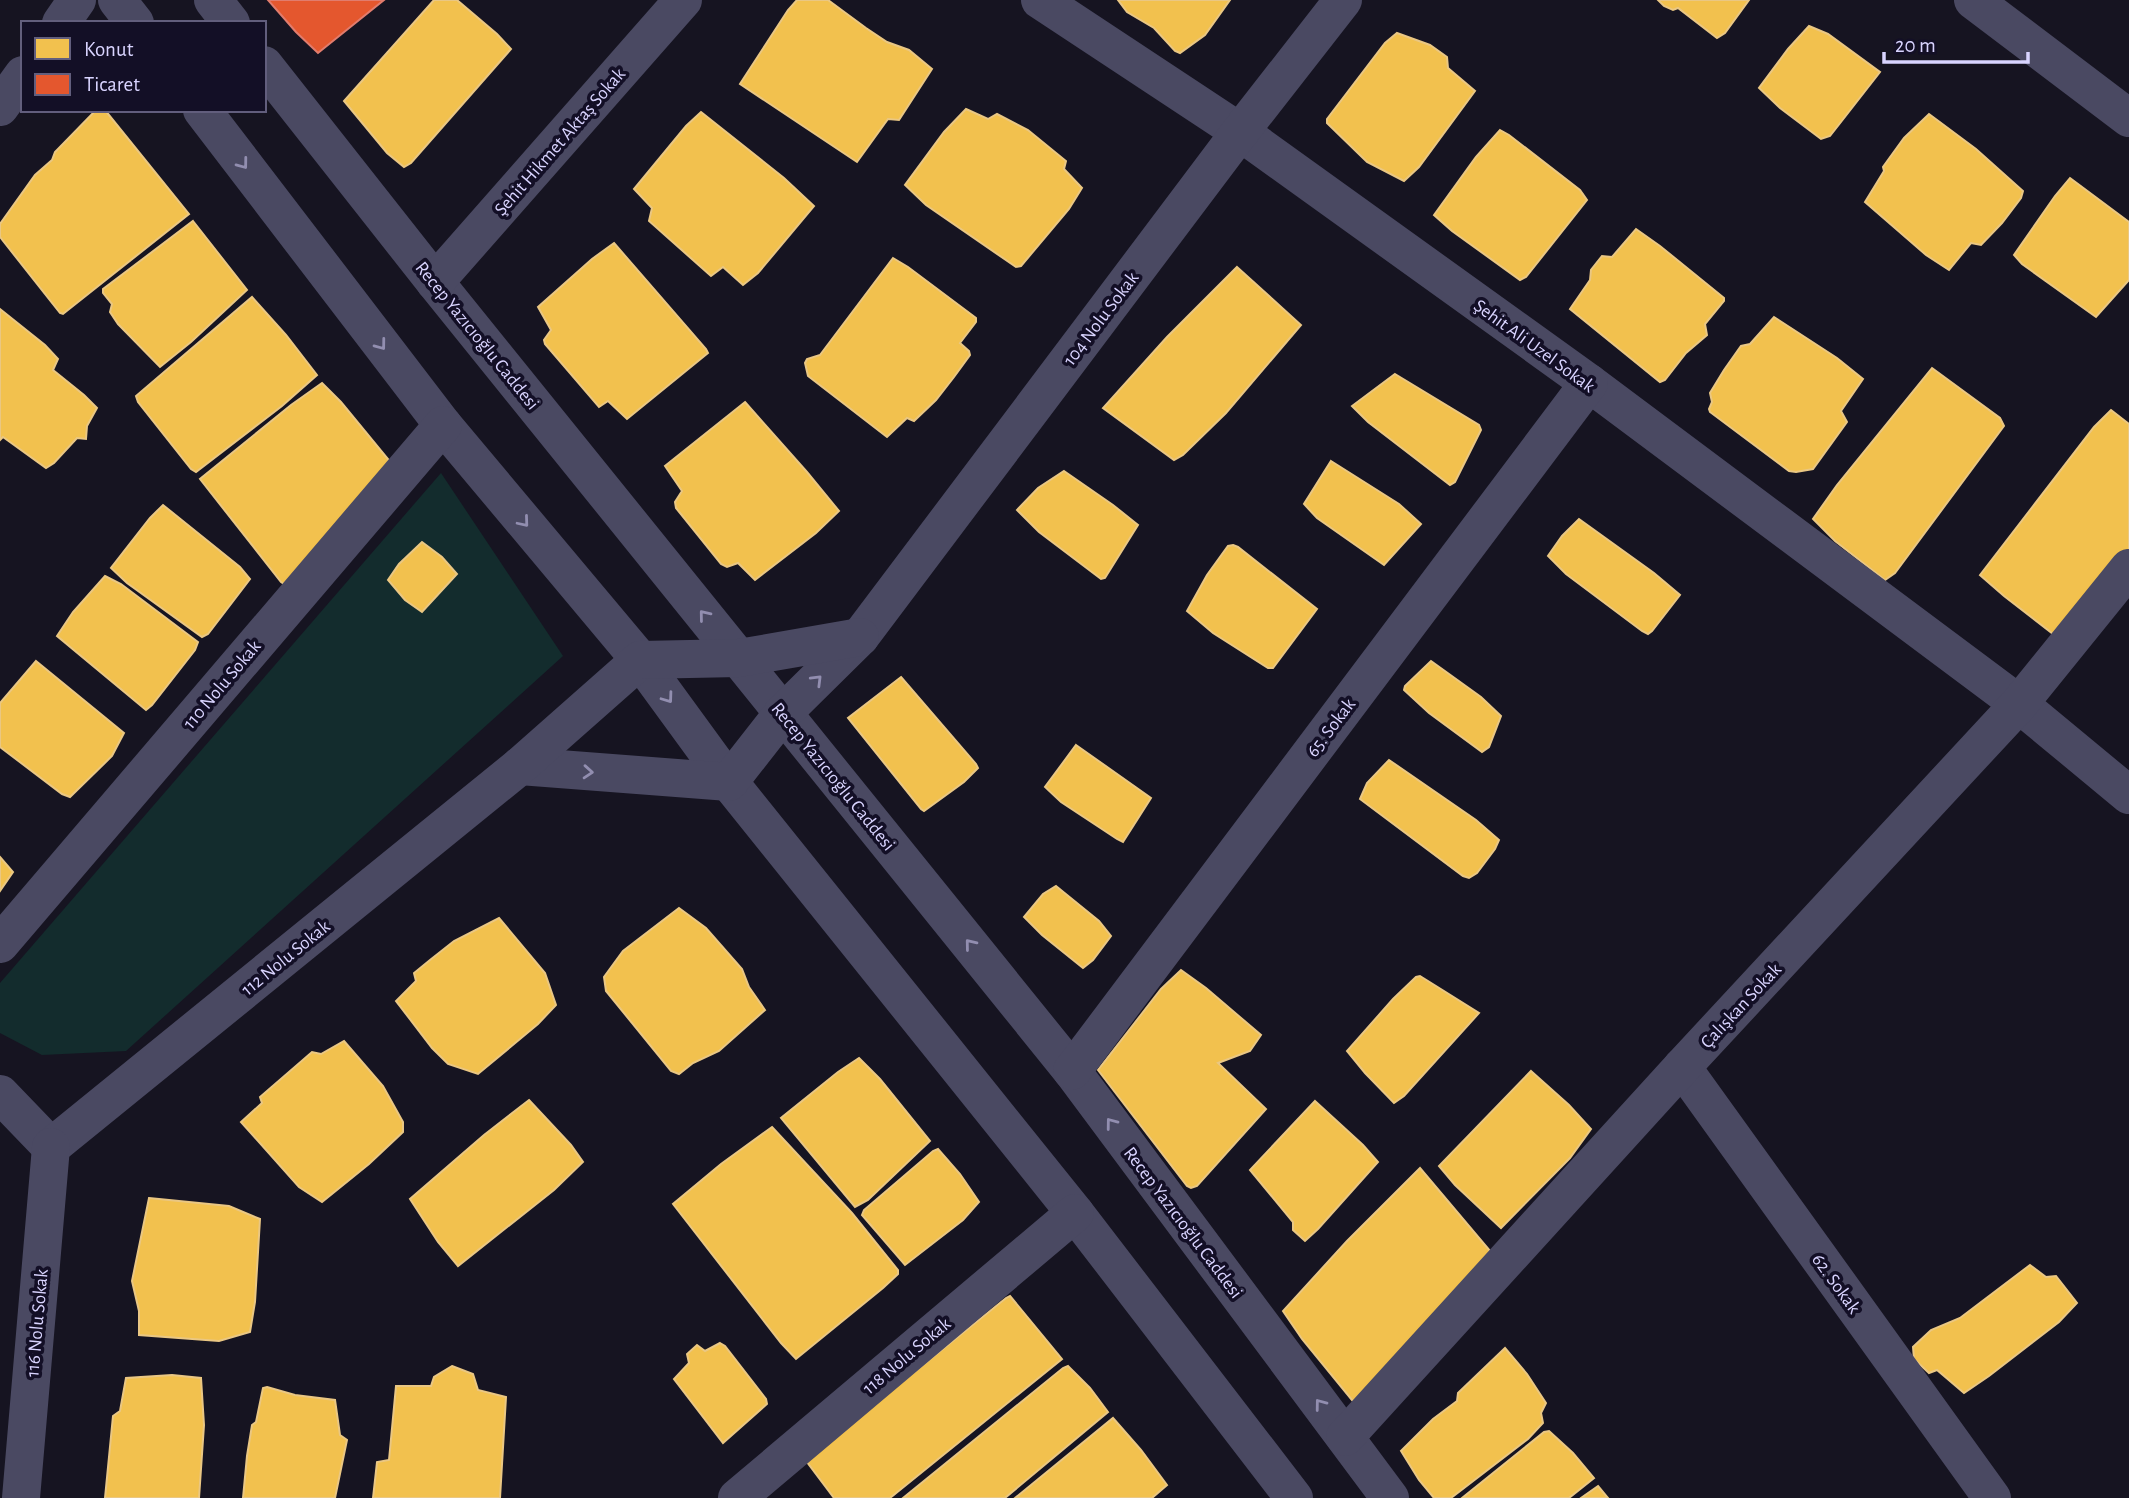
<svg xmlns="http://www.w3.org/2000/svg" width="2129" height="1498" font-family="'Alegreya Sans',sans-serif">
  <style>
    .green { fill: #132c2d }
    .homes { fill: #f2c14e; stroke: #eac783; stroke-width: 2 }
    .shops { fill: #e4572e; stroke: #e17c6d; stroke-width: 2 }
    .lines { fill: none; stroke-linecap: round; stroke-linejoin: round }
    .minor { stroke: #4a4962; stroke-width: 38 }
    .oneway { stroke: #928eb0 }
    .labels { text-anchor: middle; stroke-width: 7; stroke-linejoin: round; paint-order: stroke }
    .street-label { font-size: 19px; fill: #d9d4ff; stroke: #130f26 }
  </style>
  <rect width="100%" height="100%" fill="#161421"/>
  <polygon class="green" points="441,473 563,656 126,1051 42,1055 0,1033 0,983"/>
  <g class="homes">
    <polygon points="434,0 457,0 497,34 511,49 411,163 404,167 387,153 344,101"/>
    <polygon points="797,0 828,0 866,28 887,42 909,50 932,69 899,120 888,119 857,162 740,84 788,10"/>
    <polygon points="1118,0 1230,0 1205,35 1180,53 1175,51 1154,28 1127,12"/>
    <polygon points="1658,0 1749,0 1725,33 1717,38 1678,8 1673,10 1664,6"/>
    <polygon points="1809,26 1828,34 1880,72 1830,136 1821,139 1780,108 1759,88 1788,49"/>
    <polygon points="1397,33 1430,45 1447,57 1448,68 1475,91 1419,167 1404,181 1367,162 1327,123 1327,119 1385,43"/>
    <polygon points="966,109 988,119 997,114 1028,130 1066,161 1064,169 1082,188 1069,209 1021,266 1016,267 926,205 905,185 944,132"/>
    <polygon points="96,110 105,110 189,214 63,314 60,313 0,237 0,224 35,175 52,160 55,152"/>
    <polygon points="701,112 784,178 814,206 758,273 743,285 723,267 711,276 649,221 652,208 634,189 686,126"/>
    <polygon points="1929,114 1976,149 2023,191 2021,198 2002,223 1981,245 1971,243 1949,270 1926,255 1865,202 1884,171 1883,167 1904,138"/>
    <polygon points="1500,130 1509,135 1580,190 1587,200 1526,277 1520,280 1452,231 1434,215 1476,157"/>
    <polygon points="2070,178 2129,222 2129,280 2096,317 2022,264 2014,255 2055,196"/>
    <polygon points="193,221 247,290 191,342 160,367 118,324 110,312 112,304 103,293 103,289"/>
    <polygon points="1636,229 1660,246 1724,298 1724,301 1705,324 1707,335 1686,353 1665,380 1660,382 1570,309 1590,280 1591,270 1602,256 1612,257"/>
    <polygon points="614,243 706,349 708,353 627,419 608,401 599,407 545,344 544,340 551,330 538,307 592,259"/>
    <polygon points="893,258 908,267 976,318 976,322 960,343 969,351 970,355 954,377 936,400 914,421 907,418 887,437 808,376 805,363 807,359 820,355"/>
    <polygon points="1237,267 1301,325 1226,413 1183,455 1174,460 1103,408 1167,337"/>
    <polygon points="252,297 286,335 317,375 282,406 196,472 191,469 138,402 136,396"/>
    <polygon points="0,309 45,345 58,359 53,370 84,395 97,408 87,426 86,439 77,438 54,463 46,468 3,437 0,440"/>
    <polygon points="1774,317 1837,358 1863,379 1841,411 1847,422 1813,469 1796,472 1789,471 1710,412 1709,409 1712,402 1710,393 1724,370 1741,346 1750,344"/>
    <polygon points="1932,368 2000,418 2004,426 1895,573 1885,580 1835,541 1813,519 1837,485"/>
    <polygon points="1395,374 1479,425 1481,430 1455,482 1450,485 1368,422 1352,406"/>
    <polygon points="322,383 341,402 392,464 284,584 281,582 200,479 291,405"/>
    <polygon points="745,402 807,472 839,511 816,533 755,580 738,563 727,567 721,564 676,508 675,502 682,491 665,466"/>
    <polygon points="2111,410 2129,424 2129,551 2057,637 2004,596 1980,575 2094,427"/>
    <polygon points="1331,461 1399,504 1421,524 1384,565 1317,518 1304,504"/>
    <polygon points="1064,471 1113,505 1138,525 1105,578 1101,579 1039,532 1017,510 1038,488"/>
    <polygon points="163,505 240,567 250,579 208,634 202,637 127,583 111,568 150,518"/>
    <polygon points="1579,519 1654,573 1680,595 1652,631 1648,634 1642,631 1566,574 1548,556 1562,536"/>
    <polygon points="422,542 442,557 457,574 422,612 405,600 388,580 399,564"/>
    <polygon points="1233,545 1238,547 1317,609 1273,668 1268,668 1213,633 1187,611 1207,575 1228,546"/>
    <polygon points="105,576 121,584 198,642 195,650 152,705 146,710 57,636 73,612"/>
    <polygon points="36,661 124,733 112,756 70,797 62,794 0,747 0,703"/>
    <polygon points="1431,661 1481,697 1501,716 1489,747 1482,752 1429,713 1404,690 1405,686"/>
    <polygon points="901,677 976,764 978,768 964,782 924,811 921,809 848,718"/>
    <polygon points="1076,745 1151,798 1123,842 1117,839 1061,802 1045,787"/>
    <polygon points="1389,760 1476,820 1499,840 1495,849 1477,873 1469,878 1463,876 1360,799 1367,783"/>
    <polygon points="0,857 13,872 0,891"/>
    <polygon points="1056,886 1099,921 1111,936 1093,960 1083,968 1042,935 1024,917 1043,894"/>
    <polygon points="679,908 706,928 742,969 749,987 765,1010 719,1051 693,1063 679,1074 671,1071 606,991 604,977 623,951"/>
    <polygon points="499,918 545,973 556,1005 538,1024 478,1074 448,1064 432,1048 396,1001 416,981 414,973 430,960 454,941"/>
    <polygon points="1181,970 1206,988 1261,1035 1250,1051 1218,1063 1266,1109 1197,1186 1191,1188 1187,1186 1098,1070 1161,989"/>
    <polygon points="1420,976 1479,1013 1404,1096 1394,1103 1365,1073 1347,1051 1393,999 1416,977"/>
    <polygon points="344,1041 383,1086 403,1122 403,1132 369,1164 322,1202 299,1187 241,1122 262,1103 260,1097 312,1052 321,1054"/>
    <polygon points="859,1058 880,1079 930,1141 868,1200 855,1207 781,1118 838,1072"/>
    <polygon points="1531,1071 1569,1105 1591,1129 1570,1158 1501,1228 1455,1185 1439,1166"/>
    <polygon points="529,1100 571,1145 583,1162 554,1190 458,1266 438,1242 410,1199 484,1135"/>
    <polygon points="1315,1101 1363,1145 1378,1162 1318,1229 1305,1241 1293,1230 1293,1222 1250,1170"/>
    <polygon points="772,1127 852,1213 898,1270 898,1274 883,1288 796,1359 781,1343 673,1204 721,1164"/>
    <polygon points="938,1149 960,1174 979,1202 963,1220 905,1265 862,1215 864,1210 933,1151"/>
    <polygon points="1420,1168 1496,1258 1356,1405 1302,1339 1283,1311 1347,1241"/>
    <polygon points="149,1198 229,1206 260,1219 255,1302 250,1332 219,1341 139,1335 139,1311 132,1281"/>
    <polygon points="2030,1265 2046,1277 2056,1276 2077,1303 2059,1322 1989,1376 1964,1393 1937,1370 1929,1373 1914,1359 1913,1347 1931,1330 1960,1318"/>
    <polygon points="1010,1296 1062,1359 890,1498 834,1498 807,1462 809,1457 1006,1298"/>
    <polygon points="720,1343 725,1346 766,1399 767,1404 723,1443 674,1379 689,1363 687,1354 697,1345 705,1351"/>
    <polygon points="1505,1348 1527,1374 1546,1403 1541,1413 1543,1423 1528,1439 1451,1498 1434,1498 1419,1480 1401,1451 1433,1419 1457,1401 1458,1393"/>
    <polygon points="452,1366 473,1374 478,1390 506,1397 500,1498 373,1498 377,1462 389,1460 396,1386 431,1386 434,1377"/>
    <polygon points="1068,1366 1090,1388 1108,1412 1005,1498 903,1498 1063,1368"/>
    <polygon points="172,1375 201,1378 204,1425 199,1498 105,1498 113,1416 120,1411 126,1378"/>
    <polygon points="267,1387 295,1395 335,1400 340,1435 347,1440 335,1498 243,1498 247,1456 252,1425 256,1422 263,1388"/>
    <polygon points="1113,1418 1141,1450 1167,1485 1152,1498 1015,1498"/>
    <polygon points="1549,1431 1573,1453 1594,1478 1569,1498 1462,1498 1544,1432"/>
    <polygon points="1598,1486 1608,1498 1581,1498"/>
  </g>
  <polygon class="shops" points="268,0 384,0 318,53 296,32"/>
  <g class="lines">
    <g class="minor">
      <polyline points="117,0 135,23"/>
      <polyline points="213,0 231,23"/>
      <polyline points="1040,0 1240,132 1589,383 2019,704 2129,795"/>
      <polyline points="1973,0 2129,118"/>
      <polyline points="61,23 77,0"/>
      <polyline points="264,65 435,282 1072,1071 1390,1498"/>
      <polyline points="0,107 23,75"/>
      <polyline points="202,110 443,425 640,660 729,782 1075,1213 1294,1498"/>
      <polyline points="435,282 683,0"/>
      <polyline points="520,766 729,782 783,713 860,637 1240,132 1343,0"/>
      <polyline points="0,944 443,425"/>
      <polyline points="1682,1067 1992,1498"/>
      <polyline points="1072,1071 1589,383"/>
      <polyline points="0,1094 51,1147"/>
      <polyline points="51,1147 520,766 640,660 739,658 860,637"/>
      <polyline points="1345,1437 1682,1067 2019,704 2129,568"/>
      <polyline points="21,1498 51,1147"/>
      <polyline points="737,1498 1075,1213"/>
    </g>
  </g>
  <defs><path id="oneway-chevron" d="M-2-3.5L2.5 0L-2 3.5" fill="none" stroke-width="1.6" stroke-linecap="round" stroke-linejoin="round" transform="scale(1.75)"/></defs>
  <g class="oneway">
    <use href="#oneway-chevron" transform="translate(243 164) rotate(53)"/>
    <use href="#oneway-chevron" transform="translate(381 345) rotate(53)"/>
    <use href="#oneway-chevron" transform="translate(524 522) rotate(50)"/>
    <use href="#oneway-chevron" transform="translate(704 615) rotate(-129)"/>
    <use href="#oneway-chevron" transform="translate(817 680) rotate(-45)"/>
    <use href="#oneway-chevron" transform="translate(668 698) rotate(54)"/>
    <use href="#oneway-chevron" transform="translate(588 772) rotate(4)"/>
    <use href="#oneway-chevron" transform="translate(970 944) rotate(-129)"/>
    <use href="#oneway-chevron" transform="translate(1111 1123) rotate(-127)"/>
    <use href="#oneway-chevron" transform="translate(1320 1404) rotate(-127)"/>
  </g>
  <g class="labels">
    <g class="street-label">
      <text transform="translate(559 141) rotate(-49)" y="7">Şehit Hikmet Aktaş Sokak</text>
      <text transform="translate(1100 318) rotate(-53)" y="7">104 Nolu Sokak</text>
      <text transform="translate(478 335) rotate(51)" y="7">Recep Yazıcıoğlu Caddesi</text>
      <text transform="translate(1535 345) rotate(36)" y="7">Şehit Ali Uzel Sokak</text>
      <text transform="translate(221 684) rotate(-50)" y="7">110 Nolu Sokak</text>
      <text transform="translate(1330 727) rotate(-53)" y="7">65. Sokak</text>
      <text transform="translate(834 776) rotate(51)" y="7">Recep Yazıcıoğlu Caddesi</text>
      <text transform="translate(285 957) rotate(-39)" y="7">112 Nolu Sokak</text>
      <text transform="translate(1740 1005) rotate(-47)" y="7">Çalışkan Sokak</text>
      <text transform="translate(1184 1222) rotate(53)" y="7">Recep Yazıcıoğlu Caddesi</text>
      <text transform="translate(1837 1283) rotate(54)" y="7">62. Sokak</text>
      <text transform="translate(36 1323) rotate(-85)" y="7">116 Nolu Sokak</text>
      <text transform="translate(906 1355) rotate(-40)" y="7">118 Nolu Sokak</text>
    </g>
  </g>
  <rect x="21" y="21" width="245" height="91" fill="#130f26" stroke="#625e7d" stroke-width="2"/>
  <rect x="35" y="38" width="35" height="21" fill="#f2c14e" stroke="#625e7d" stroke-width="2"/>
  <text x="84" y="56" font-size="21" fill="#d9d4ff">Konut</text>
  <rect x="35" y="74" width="35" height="21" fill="#e4572e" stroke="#625e7d" stroke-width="2"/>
  <text x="84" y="91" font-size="21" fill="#d9d4ff">Ticaret</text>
  <path d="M1884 52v10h144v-10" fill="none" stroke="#d9d4ff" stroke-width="3.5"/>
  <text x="1895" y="52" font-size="21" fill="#d9d4ff" stroke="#130f26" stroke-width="5" paint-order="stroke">20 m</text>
</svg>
